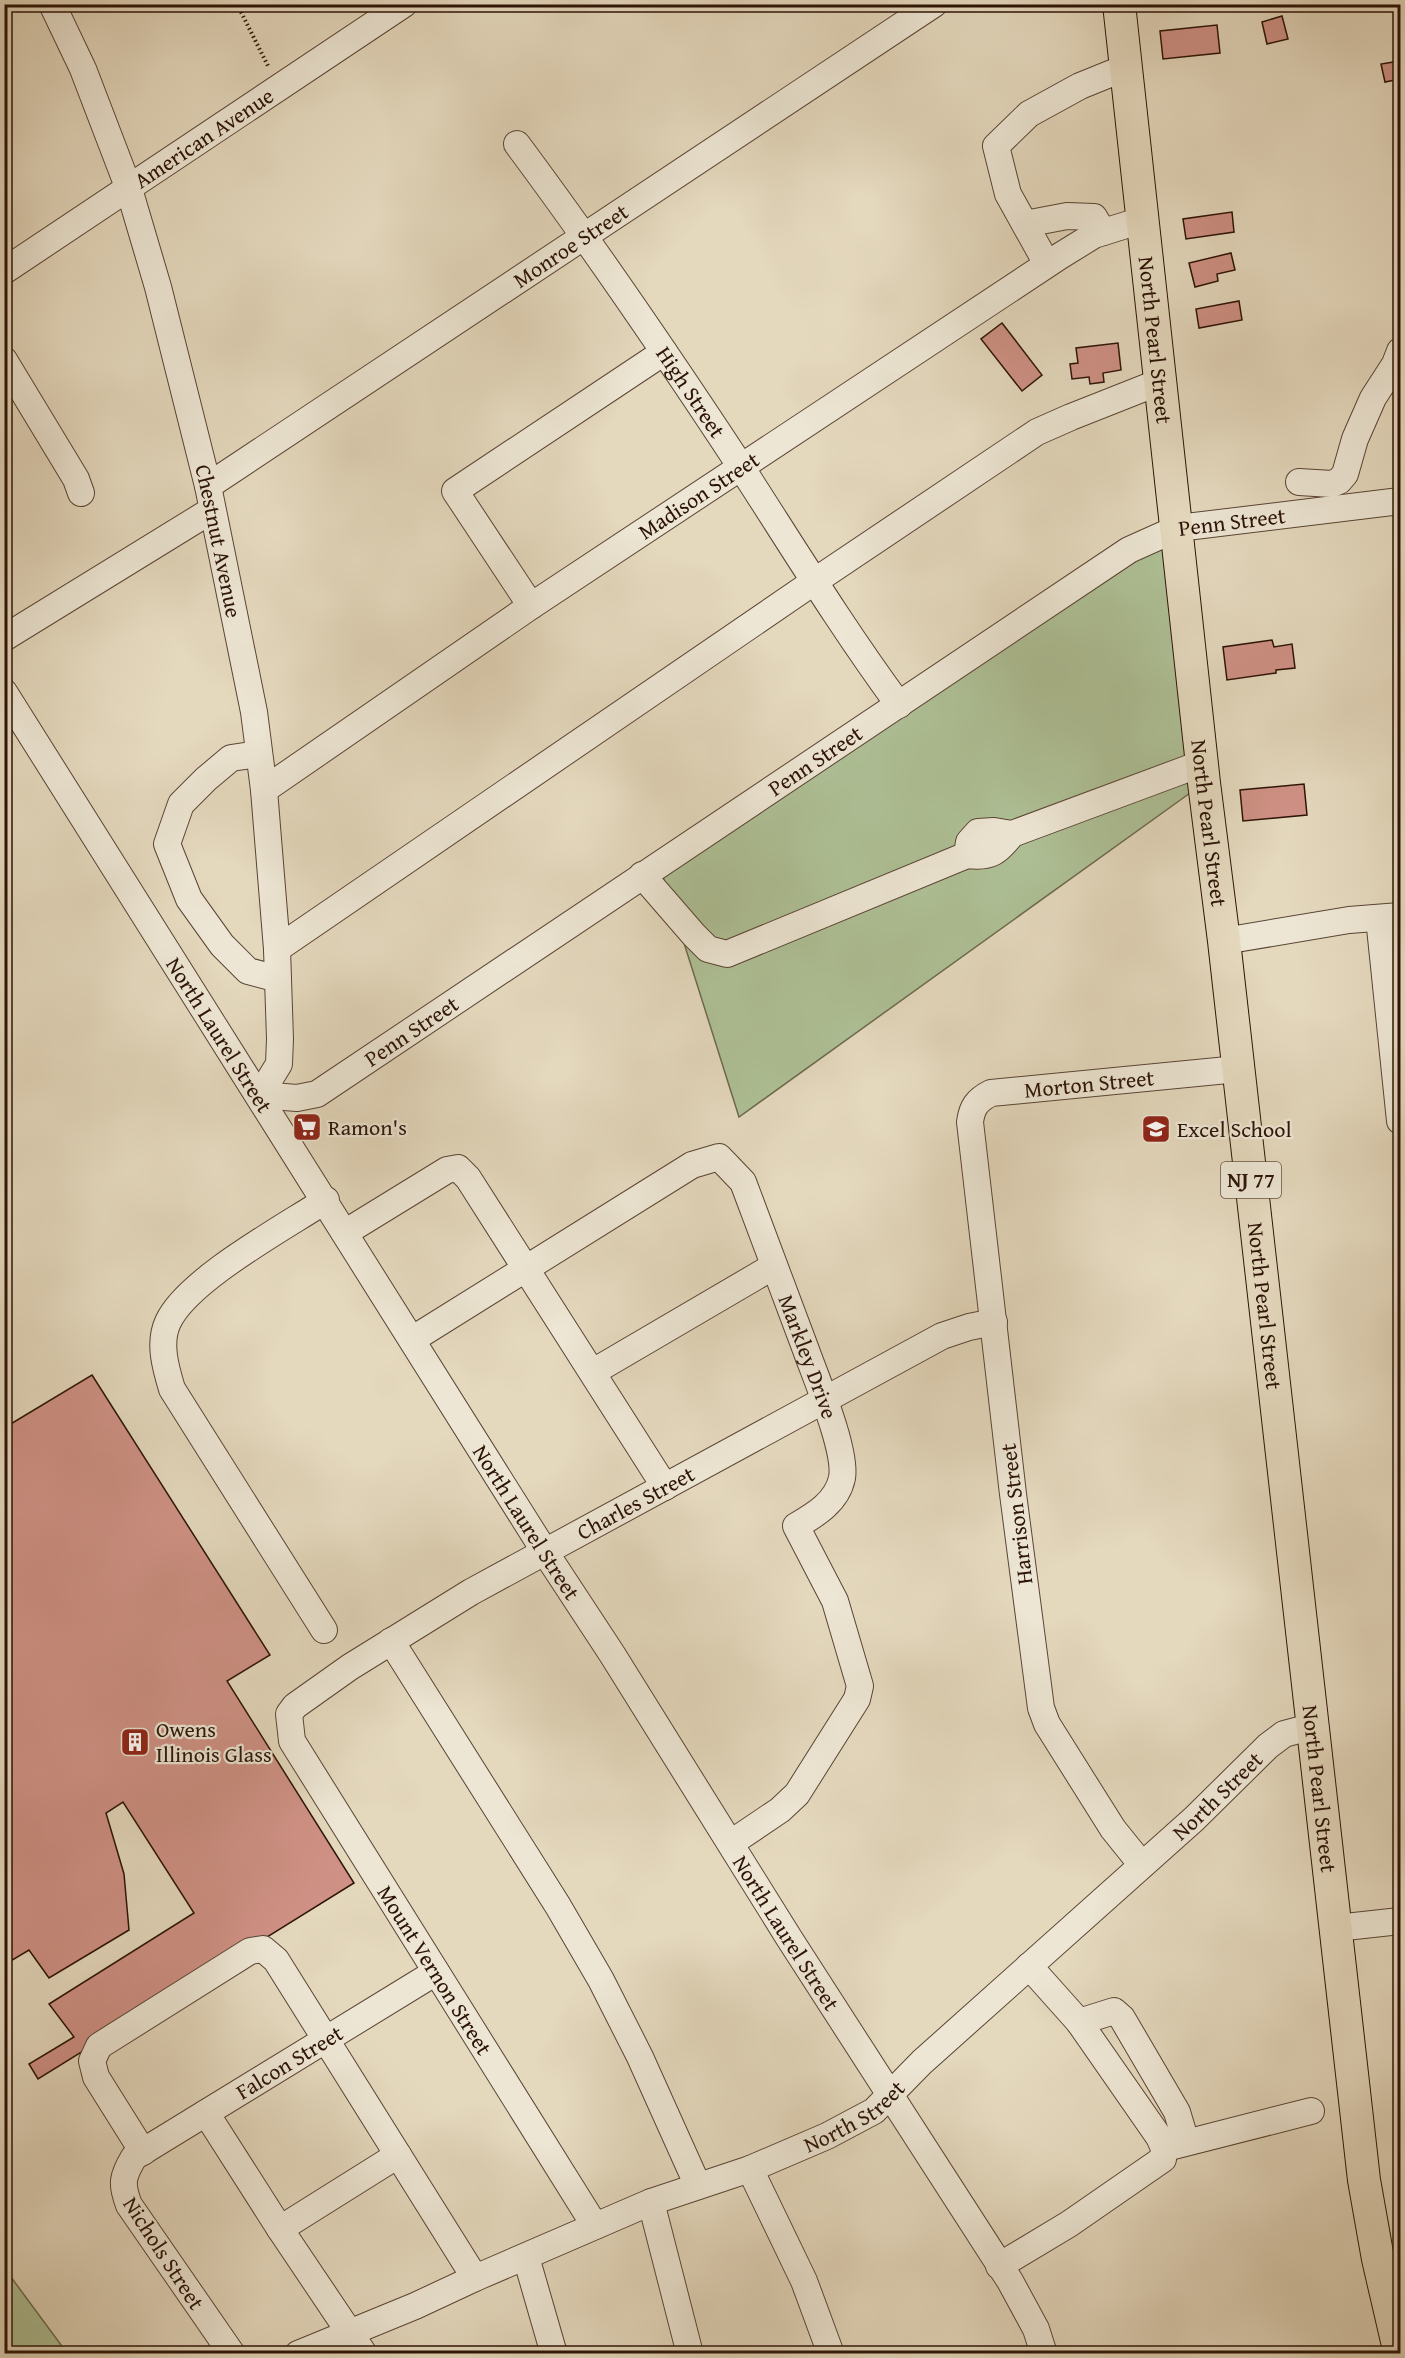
<svg xmlns="http://www.w3.org/2000/svg" width="1405" height="2358" font-family="'Gentium Book Plus',serif">
  <style>
    .green { fill: #aec096; stroke: #6d6a4e; stroke-width: 1.5 }
    .building { fill: #cf9185; stroke: #2c1307; stroke-width: 1.5 }
    .lines { fill: none; stroke-linecap: round; stroke-linejoin: round }
    .minor-casing { stroke: #5a4434; stroke-width: 28 }
    .major-casing { stroke: #2c1307; stroke-width: 34 }
    .path { stroke: #2c1307; stroke-width: 4; stroke-dasharray: 1.5 3; stroke-linecap: butt }
    .minor { stroke: #ede6d4; stroke-width: 26 }
    .major { stroke: #e4d8bd; stroke-width: 32 }
    .labels { text-anchor: middle; stroke-width: 4.5; stroke-linejoin: round; paint-order: stroke }
    .shield { fill: #ede6d4; stroke: #665244; stroke-width: 1.5 }
    .shield-label { font-size: 21px; font-weight: bold; fill: #2c1307 }
    .street-label { font-size: 22px; fill: #2c1307; stroke: #ede6d4 }
    .poi-label { font-size: 22px; fill: #2c1307; stroke: #ede6d4; text-anchor: start }
  </style>
  <rect width="100%" height="100%" fill="#e4d8bd"/>
  <filter id="stains"><feTurbulence type="fractalNoise" baseFrequency=".00333" numOctaves="4"/><feColorMatrix values="0 0 0 0 .2 0 0 0 0 .09 0 0 0 0 .02 0 0 0 .5 -.17"/></filter>
  <radialGradient id="worn" r=".72"><stop offset=".6" stop-color="#630" stop-opacity="0"/><stop offset="1" stop-color="#630" stop-opacity=".3"/></radialGradient>
  <g class="green">
    <polygon points="1178,528 1204,783 739,1117 659,864"/>
    <polygon points="4,2269 5,2269 67,2353 5,2353"/>
  </g>
  <g class="building">
    <polygon points="1161,4 1209,4 1209,7 1161,6"/>
    <polygon points="1282,16 1288,39 1267,44 1262,22"/>
    <polygon points="1217,25 1220,53 1163,59 1160,31"/>
    <polygon points="1400,61 1400,79 1385,82 1381,64"/>
    <polygon points="1232,212 1234,232 1186,239 1183,219"/>
    <polygon points="1231,253 1235,270 1217,274 1218,281 1195,287 1189,263"/>
    <polygon points="1239,301 1242,320 1199,328 1196,309"/>
    <polygon points="1002,323 1042,375 1022,391 981,339"/>
    <polygon points="1118,343 1121,370 1103,373 1104,382 1090,384 1089,377 1072,379 1070,364 1078,363 1076,348"/>
    <polygon points="1272,640 1274,647 1292,644 1295,668 1276,670 1276,673 1227,680 1223,647"/>
    <polygon points="1304,784 1307,815 1243,821 1240,790"/>
    <polygon points="92,1375 270,1655 227,1681 354,1883 38,2079 29,2064 74,2037 49,2004 194,1913 123,1802 106,1813 124,1874 129,1930 49,1978 29,1950 4,1965 4,1428"/>
  </g>
  <g class="lines">
    <g class="minor-casing">
      <g id="minor">
        <path id="s1" d="M52,4L83,69L129,189L158,287L208,486L254,712L264,790L277,949L280,1039L279,1064L260,1095L297,1098L317,1094L1129,550L1178,528L1400,501"/>
        <path id="s2" d="M517,144C596,250 670,359 743,470C794,549 843,629 899,705"/>
        <polyline points="1025,224 1067,216 1094,217 1103,232"/>
        <polyline points="1047,264 1008,194 996,146 1029,114 1080,86 1127,67"/>
        <path id="s3" d="M4,271L404,4"/>
        <polyline points="4,360 76,479 81,493"/>
        <polyline points="1299,482 1332,484 1339,481 1345,474 1355,439 1373,398 1395,364 1400,351"/>
        <path id="s4" d="M208,486L934,4"/>
        <polyline points="531,606 455,491 664,352"/>
        <polyline points="4,638 212,510"/>
        <path id="s5" d="M4,692L545,1552L612,1654L789,1938L1010,2281L1036,2329L1044,2354"/>
        <polyline points="259,754 231,758 206,779 181,804 167,844 189,899 222,945 248,971 278,979"/>
        <path id="s6" d="M264,790L531,606L1060,256L1094,235L1142,220"/>
        <path d="M1012,834C998,852 991,858 967,855L969,842L978,832L994,831L1012,834L1203,763"/>
        <polyline points="642,875 694,935 708,949 727,954 967,855"/>
        <polyline points="1379,918 1400,1121"/>
        <polyline points="1224,941 1349,920 1400,916"/>
        <polyline points="277,949 815,581 1037,432 1071,417 1162,381"/>
        <polyline points="346,1232 447,1170 458,1168 468,1178 665,1487"/>
        <path id="s7" d="M413,1339L692,1165L719,1157L743,1182C764,1238 785,1294 806,1350C816,1378 847,1451 842,1478C837,1502 815,1515 796,1526L835,1601L860,1686L857,1699L797,1794L780,1810L731,1843"/>
        <polyline points="593,1372 774,1266"/>
        <path d="M324,1630L172,1389C166,1369 158,1343 168,1322C187,1280 285,1227 326,1200"/>
        <polyline points="391,1641 558,1906 601,1980 640,2057 698,2186"/>
        <path id="s8" d="M1142,1865L1113,1829L1047,1724L1041,1708L1013,1494L970,1122C972,1107 977,1100 991,1093L1238,1069"/>
        <polyline points="1336,1928 1400,1921"/>
        <polyline points="1079,2022 1114,2011 1122,2018 1177,2112 1186,2142"/>
        <polyline points="206,2113 280,2229 364,2354"/>
        <polyline points="1170,2147 1311,2111"/>
        <polyline points="143,2152 96,2077 92,2061 99,2046 250,1951 263,1949 276,1960 475,2278"/>
        <polyline points="750,2169 804,2281 831,2354"/>
        <polyline points="651,2202 690,2354"/>
        <path id="s9" d="M595,2226L292,1741L289,1714L295,1706L350,1667L471,1592L942,1336L969,1327L994,1322"/>
        <polyline points="280,2229 398,2155"/>
        <polyline points="526,2257 554,2354"/>
        <polyline points="999,2266 1069,2224 1163,2159 1164,2148 1159,2137 1079,2022 1029,1966"/>
        <path id="s10" d="M232,2354L129,2205C121,2184 122,2177 134,2157L436,1972"/>
        <path id="s11" d="M298,2354L415,2306L475,2278L651,2202L750,2169L827,2136L874,2111L922,2062L1194,1819L1268,1746L1284,1734L1314,1726"/>
      </g>
    </g>
    <g class="major-casing">
      <g id="major">
        <path id="s12" d="M1119,4L1204,783L1224,941L1364,2180L1378,2259L1400,2354"/>
      </g>
    </g>
    <polyline class="path" points="237,4 269,68"/>
    <use href="#minor" class="minor"/>
    <use href="#major" class="major"/>
  </g>
  <defs>
    <g id="supermarket-square" transform="scale(1.5)"><rect x="-9" y="-9" width="18" height="18" rx="4" fill="#8f2418" stroke="#ede6d4"/><path d="M-6-5.5h2.5l.6 2H6L4.5 2H-2.5L-4.4-4H-6ZM-1.5 3.2a1.3 1.3 0 1 0 .1 0ZM3 3.2a1.3 1.3 0 1 0 .1 0Z" fill="#fff"/></g>
    <g id="school-square" transform="scale(1.5)"><rect x="-9" y="-9" width="18" height="18" rx="4" fill="#8f2418" stroke="#ede6d4"/><path d="M0-5L7-2L0 1L-7-2ZM-4 1L0 2.5L4 1V4Q0 6-4 4Z" fill="#fff"/></g>
    <g id="building-square" transform="scale(1.5)"><rect x="-9" y="-9" width="18" height="18" rx="4" fill="#8f2418" stroke="#ede6d4"/><path d="M-4-6H4V6H1V3H-1V6H-4ZM-2.5-4.3h1.7v1.8h-1.7ZM.8-4.3h1.7v1.8H.8ZM-2.5-1h1.7V.8h-1.7ZM.8-1h1.7V.8H.8Z" fill="#fff"/></g>
  </defs>
  <g fill-rule="evenodd">
    <use href="#supermarket-square" x="307" y="1127"/>
    <use href="#school-square" x="1156" y="1129"/>
    <use href="#building-square" x="135" y="1742"/>
  </g>
  <g class="labels">
    <rect class="shield" x="1221" y="1162" width="60" height="36" rx="4.5"/>
    <g class="shield-label">
      <text x="1251" y="1187">NJ 77</text>
    </g>
    <g class="street-label">
      <text dy="8" stroke="none"><textPath href="#s3" startOffset="240">American Avenue</textPath></text>
      <text dy="8" stroke="none"><textPath href="#s4" startOffset="435">Monroe Street</textPath></text>
      <text dy="8" stroke="none"><textPath href="#s12" startOffset="338">North Pearl Street</textPath></text>
      <text dy="8" stroke="none"><textPath href="#s2" startOffset="303">High Street</textPath></text>
      <text dy="8" stroke="none"><textPath href="#s6" startOffset="525">Madison Street</textPath></text>
      <text dy="8" stroke="none"><textPath href="#s1" startOffset="2271">Penn Street</textPath></text>
      <text dy="8" stroke="none"><textPath href="#s1" startOffset="564">Chestnut Avenue</textPath></text>
      <text dy="8" stroke="none"><textPath href="#s1" startOffset="1785">Penn Street</textPath></text>
      <text dy="8" stroke="none"><textPath href="#s12" startOffset="824">North Pearl Street</textPath></text>
      <text dy="8" stroke="none"><textPath href="#s1" startOffset="1299">Penn Street</textPath></text>
      <text dy="8" stroke="none"><textPath href="#s5" startOffset="405">North Laurel Street</textPath></text>
      <text dy="8" stroke="none"><textPath href="#s8" startOffset="914">Morton Street</textPath></text>
      <text dy="8" stroke="none"><textPath href="#s12" startOffset="1310">North Pearl Street</textPath></text>
      <text dy="8" stroke="none"><textPath href="#s7" startOffset="578">Markley Drive</textPath></text>
      <text dy="8" stroke="none"><textPath href="#s9" startOffset="1006">Charles Street</textPath></text>
      <text transform="translate(1016 1514) rotate(-97)" y="8">Harrison Street</text>
      <text dy="8" stroke="none"><textPath href="#s5" startOffset="981">North Laurel Street</textPath></text>
      <text dy="8" stroke="none"><textPath href="#s12" startOffset="1796">North Pearl Street</textPath></text>
      <text dy="8" stroke="none"><textPath href="#s11" startOffset="1092">North Street</textPath></text>
      <text dy="8" stroke="none"><textPath href="#s5" startOffset="1467">North Laurel Street</textPath></text>
      <text transform="translate(435 1970) rotate(58)" y="8">Mount Vernon Street</text>
      <text dy="8" stroke="none"><textPath href="#s10" startOffset="414">Falcon Street</textPath></text>
      <text dy="8" stroke="none"><textPath href="#s11" startOffset="606">North Street</textPath></text>
      <text transform="translate(164 2253) rotate(57)" y="8">Nichols Street</text>
    </g>
    <g class="poi-label">
      <text x="328" y="1135">Ramon's</text>
      <text x="1177" y="1137">Excel School</text>
      <text x="156" y="1737">Owens<tspan x="156" dy="25">Illinois Glass</tspan></text>
    </g>
  </g>
  <rect width="1405" height="2358" fill="none" stroke="#e4d8bd" stroke-width="24"/>
  <rect x="6" y="6" width="1393" height="2346" fill="none" stroke="#2c1307" stroke-width="3"/>
  <rect x="12" y="12" width="1381" height="2334" fill="none" stroke="#2c1307" stroke-width="1.5"/>
  <rect width="100%" height="100%" filter="url(#stains)"/>
  <rect width="100%" height="100%" fill="url(#worn)"/>
</svg>
